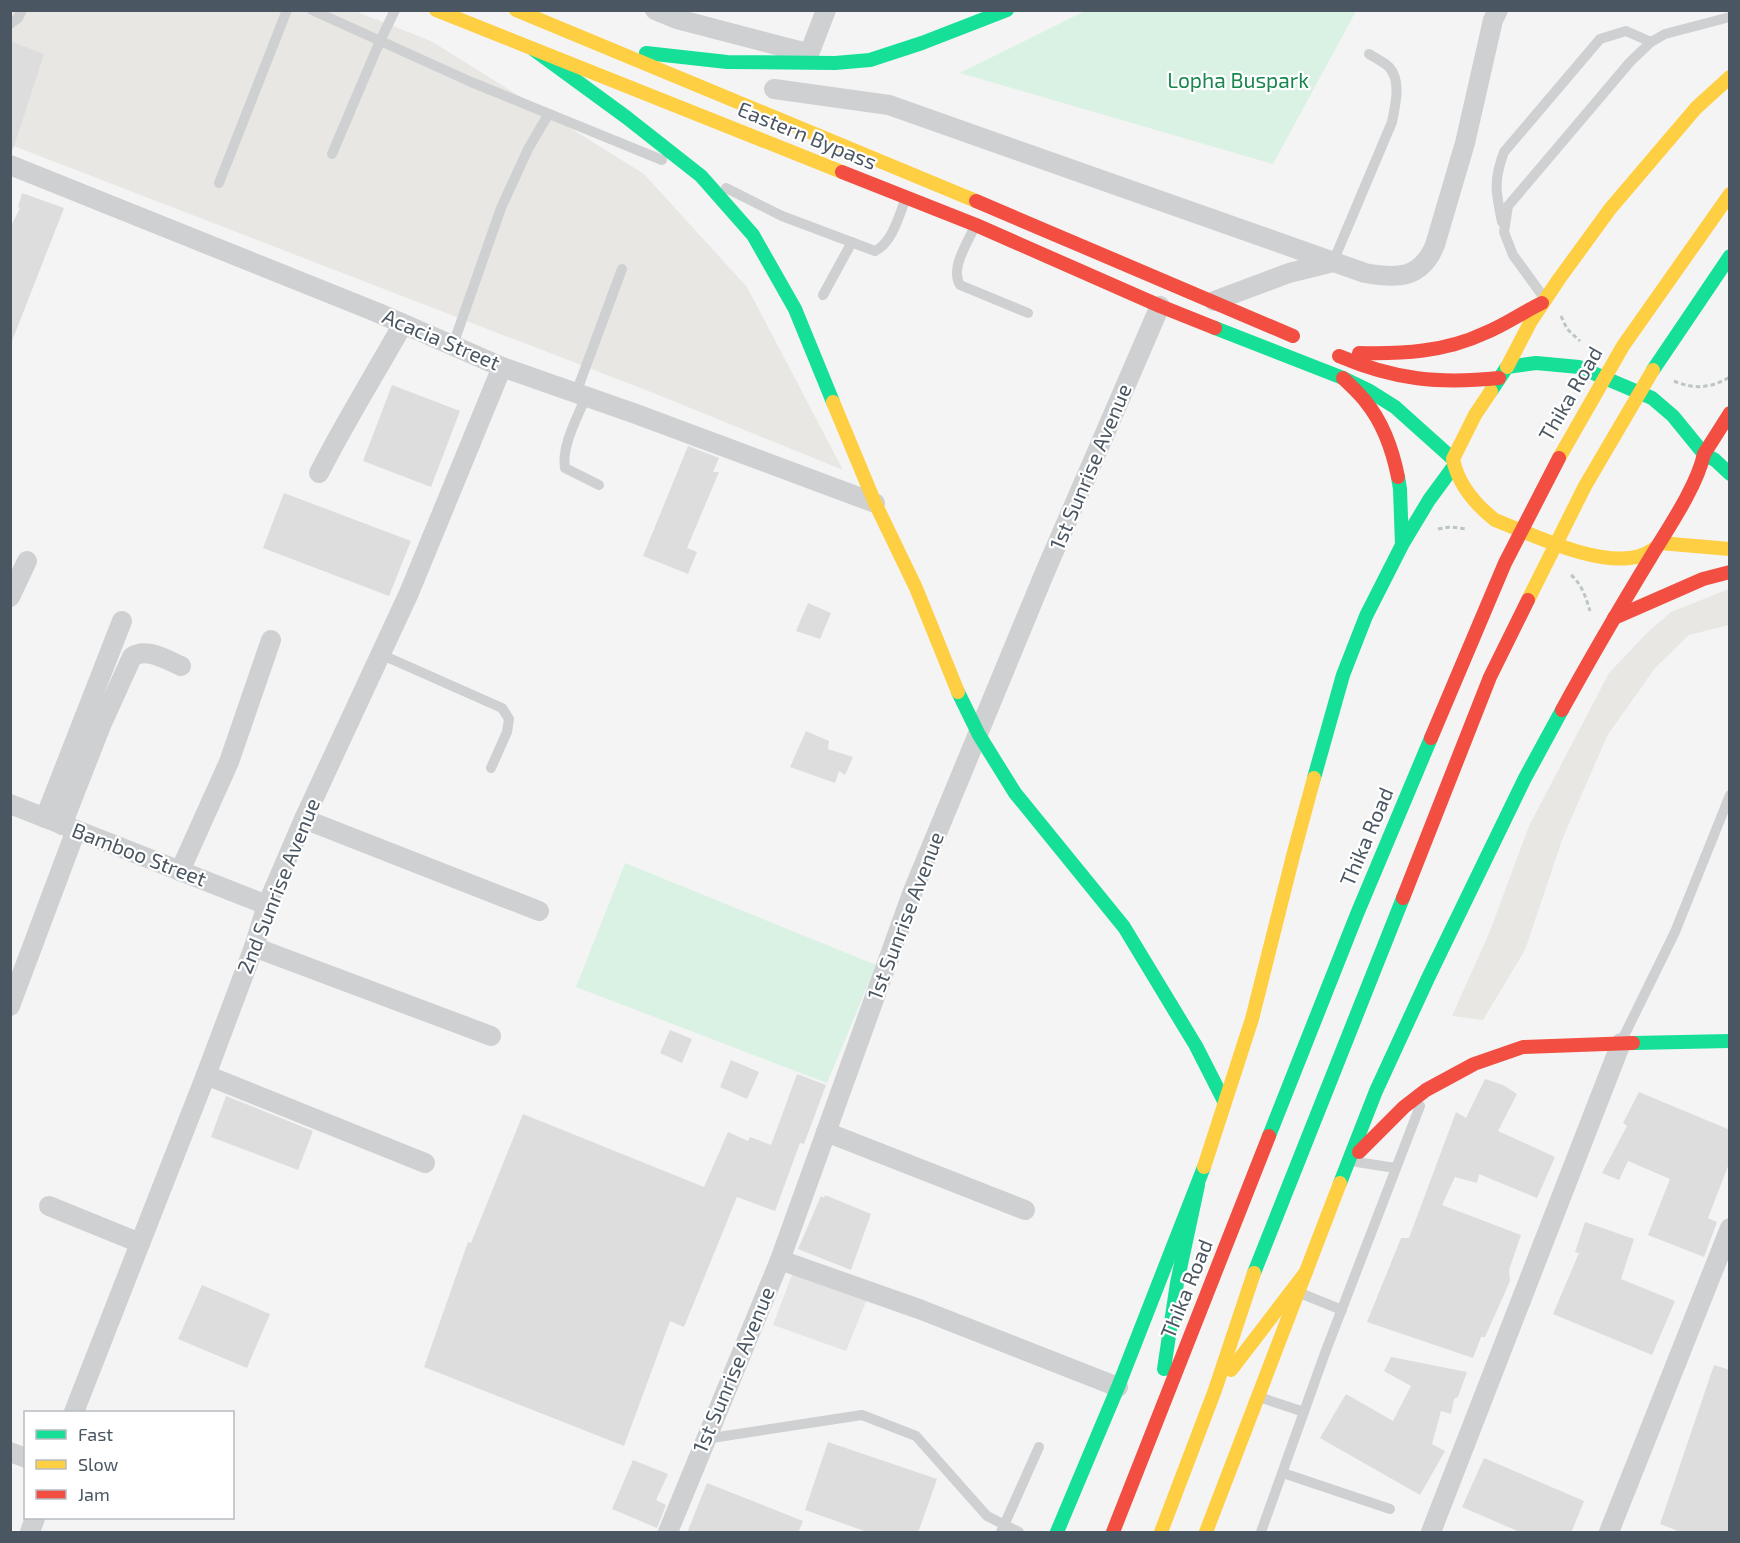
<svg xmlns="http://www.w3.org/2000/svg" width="1740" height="1543" font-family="'Exo 2',sans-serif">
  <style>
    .commercial { fill: #e8e7e3 }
    .education { fill: #e6e5e6 }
    .green { fill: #d9f2e3 }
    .building { fill: #ddddde }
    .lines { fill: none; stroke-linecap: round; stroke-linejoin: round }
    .path { stroke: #bcc7c4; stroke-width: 3; stroke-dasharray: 4.5 3; stroke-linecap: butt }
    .lane { stroke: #ced0d2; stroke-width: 10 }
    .street { stroke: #ced0d2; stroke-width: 20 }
    .fast { stroke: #16e098; stroke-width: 14 }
    .slow { stroke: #ffcf43; stroke-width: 14 }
    .jam { stroke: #f24e42; stroke-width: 14 }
    .labels { text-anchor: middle; stroke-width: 4.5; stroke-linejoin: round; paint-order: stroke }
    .park-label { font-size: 21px; fill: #17864f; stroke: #fff }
    .street-label { font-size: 21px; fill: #4a5661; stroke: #fff }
  </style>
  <rect width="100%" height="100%" fill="#f4f4f4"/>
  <g class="commercial">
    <polygon points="10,11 355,11 431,41 644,174 747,287 843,470 656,394 11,145"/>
    <polygon points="1729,589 1729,625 1689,635 1655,668 1607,736 1562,840 1525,950 1483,1020 1452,1016 1490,931 1529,826 1609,673 1648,632 1671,612"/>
  </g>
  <polygon class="education" points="793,1272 867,1299 846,1351 773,1325"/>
  <g class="green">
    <polygon points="1087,10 1356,10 1356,11 1273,164 960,73"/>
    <polygon points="625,863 876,965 827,1083 576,987"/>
  </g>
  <g class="building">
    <polygon points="10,41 44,54 13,149 10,148"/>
    <polygon points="22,193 64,208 12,341 10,228 20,208 18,207"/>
    <polygon points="392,385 460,411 431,487 363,461"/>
    <polygon points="688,446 719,458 713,472 719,472 687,548 697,552 688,574 643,556"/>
    <polygon points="284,493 411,541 389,596 263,548"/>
    <polygon points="808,603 831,613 820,639 796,631"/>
    <polygon points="806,731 829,741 828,749 853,757 845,775 839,771 835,783 790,767"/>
    <polygon points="670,1030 692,1039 682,1063 660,1053"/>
    <polygon points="731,1060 759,1072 747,1099 720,1087"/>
    <polygon points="797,1074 826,1085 804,1144 800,1143 775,1211 737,1197 684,1327 670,1321 624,1446 424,1367 468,1242 471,1243 523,1114 704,1187 728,1132 748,1141 750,1137 771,1145"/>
    <polygon points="1485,1079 1503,1085 1517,1094 1498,1131 1555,1157 1537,1198 1479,1174 1477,1183 1455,1177 1442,1205 1521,1235 1509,1270 1510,1281 1485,1337 1481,1337 1473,1358 1367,1322 1401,1238 1409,1238 1456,1112 1466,1118"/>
    <polygon points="1639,1092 1730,1130 1730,1161 1708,1218 1717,1222 1704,1257 1648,1235 1670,1179 1628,1161 1619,1180 1602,1173 1627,1126 1623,1123"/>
    <polygon points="226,1096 313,1131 298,1170 211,1137"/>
    <polygon points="825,1195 871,1214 851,1270 798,1249 821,1196 824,1198"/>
    <polygon points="1585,1222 1634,1239 1621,1279 1675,1301 1652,1355 1553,1314 1579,1253 1575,1252"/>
    <polygon points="202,1285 270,1314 247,1368 178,1339"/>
    <polygon points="1391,1357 1467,1372 1458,1397 1454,1399 1451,1414 1441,1411 1432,1444 1445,1451 1420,1495 1320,1438 1346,1394 1393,1421 1411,1386 1384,1371"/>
    <polygon points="1714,1365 1730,1370 1730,1533 1683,1533 1660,1524"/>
    <polygon points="828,1442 937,1479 918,1533 870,1533 805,1510"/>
    <polygon points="1484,1458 1584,1501 1571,1533 1522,1533 1462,1507"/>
    <polygon points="633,1460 668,1474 656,1500 666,1505 657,1528 612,1509"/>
    <polygon points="707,1483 803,1521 798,1533 687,1533"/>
  </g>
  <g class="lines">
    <g class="path">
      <polyline points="1561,316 1567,329 1580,341"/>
      <path d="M1674,381C1695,390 1711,388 1730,377"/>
      <polyline points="1438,529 1450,527 1467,529"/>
      <path d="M1571,575C1582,584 1586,598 1590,611"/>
    </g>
    <g class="lane">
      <polyline points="312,10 471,82 662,160"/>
      <polyline points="10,24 18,18 22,10"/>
      <polyline points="332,154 380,41 395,10"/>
      <polyline points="219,183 287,10"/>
      <path d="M726,188L782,216L875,251C893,242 899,215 906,198"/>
      <path d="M1502,222C1496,193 1493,181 1504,152L1600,39L1626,31L1651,42"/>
      <path d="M974,228C967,244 950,268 960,285L1028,313"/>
      <path d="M1333,262L1392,122C1395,106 1402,81 1389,67C1384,62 1375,58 1369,54"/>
      <polyline points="823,295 852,242"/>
      <polyline points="1545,299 1513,255 1504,232 1508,206 1630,62 1651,42 1665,34 1730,17"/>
      <polyline points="453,345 501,208 528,149 548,115"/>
      <polyline points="576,393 622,269"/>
      <path d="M586,396C578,417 561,446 565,468L599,485"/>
      <polyline points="380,654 502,708 509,719 507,732 491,768"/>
      <polyline points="1622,1040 1675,932 1730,795"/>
      <polyline points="1357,1162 1395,1168"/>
      <polyline points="1300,1293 1342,1310"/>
      <polyline points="1262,1398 1304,1412"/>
      <polyline points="705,1439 862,1415 916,1436 987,1516 1019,1532"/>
      <polyline points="1283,1473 1390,1509"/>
      <polyline points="1001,1532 1039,1447"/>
      <polyline points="1261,1532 1325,1353 1420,1106"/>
    </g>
    <g class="street">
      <polyline points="655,10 677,19 807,53"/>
      <polyline points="809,54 826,10"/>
      <path d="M774,89L889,105L1365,273C1397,279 1421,279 1435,245L1465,143L1493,20L1498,10"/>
      <polyline points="10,165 376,312 502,367 636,414 875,503"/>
      <polyline points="1214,301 1289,273 1333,262"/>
      <path d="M319,473C345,422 375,374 403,324"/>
      <polyline points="10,597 27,561"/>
      <polyline points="10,804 267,905"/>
      <polyline points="45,818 122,621"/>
      <polyline points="304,819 539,911"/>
      <path d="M62,825L102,723L132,657C146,647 167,660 181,666"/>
      <polyline points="180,871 229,762 271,640"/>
      <polyline points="254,947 491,1036"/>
      <polyline points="10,1006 76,830"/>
      <polyline points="206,1075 425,1163"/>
      <polyline points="826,1132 1025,1210"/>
      <polyline points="49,1206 140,1243"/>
      <polyline points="780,1260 919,1309 1118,1387"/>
      <polyline points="74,1412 206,1075 254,947 267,905 304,819 409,593 502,367"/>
      <polyline points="10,1452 26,1458"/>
      <polyline points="30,1532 35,1518"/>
      <polyline points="668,1532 780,1260 913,891 1045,572 1160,306"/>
      <polyline points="1431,1532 1621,1043"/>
      <polyline points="1609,1532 1730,1228"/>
    </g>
    <g class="fast">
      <polyline points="533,49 626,117 701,176 753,235 795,309 833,402"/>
      <polyline points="646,53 727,62 835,63 870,60 922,43 1007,10"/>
      <polyline points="1215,328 1343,378 1368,390 1395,407 1453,459"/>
      <polyline points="1653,370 1730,256"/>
      <polyline points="1491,391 1507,367 1536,363 1579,367 1652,398 1673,416 1704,454 1715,460 1730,474"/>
      <polyline points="1402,545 1429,500 1454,466"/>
      <polyline points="958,692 979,735 1015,793 1124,927 1196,1046 1224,1101"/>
      <polyline points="1314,778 1343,675 1366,616 1402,545 1400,489 1398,477"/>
      <polyline points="1633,1043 1730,1041"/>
      <polyline points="1269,1136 1357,914 1431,738"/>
      <polyline points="1340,1183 1376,1091 1429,976 1525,778 1562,710"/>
      <polyline points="1254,1273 1403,898"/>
      <polyline points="1164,1369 1177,1283 1198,1185"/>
      <polyline points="1057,1532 1118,1387 1204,1167"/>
    </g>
    <g class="slow">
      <polyline points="436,10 842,172"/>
      <polyline points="516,10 976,201"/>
      <polyline points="1507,367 1531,321 1559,279 1610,209 1696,108 1730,77"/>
      <path d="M1491,391L1475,415L1453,459C1458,484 1476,505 1495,520C1534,535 1599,568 1640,556C1646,554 1652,550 1657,547"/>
      <polyline points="833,402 875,503 916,588 958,692"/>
      <polyline points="1559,458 1623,346 1730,194"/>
      <polyline points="1660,543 1730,549"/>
      <polyline points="1528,600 1585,486 1653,370"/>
      <polyline points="1204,1167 1252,1019 1294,852 1314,778"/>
      <polyline points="1231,1370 1306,1272"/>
      <polyline points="1161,1532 1215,1390 1254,1273"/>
      <polyline points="1206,1532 1340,1183"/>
    </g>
    <g class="jam">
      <polyline points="842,172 976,225 1160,306 1215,328"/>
      <polyline points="976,201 1293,336"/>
      <path d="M1359,353C1402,354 1445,352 1485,333C1505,325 1523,312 1542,303"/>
      <path d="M1339,356C1395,380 1439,384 1499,378"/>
      <path d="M1343,378C1351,386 1360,394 1366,402C1383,423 1393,452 1398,477"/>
      <polyline points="1704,454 1730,413"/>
      <polyline points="1614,618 1703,579 1730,572"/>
      <path d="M1562,710C1591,657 1621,606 1652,555C1669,527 1697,486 1704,454"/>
      <polyline points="1431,738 1505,563 1559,458"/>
      <polyline points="1403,898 1490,677 1528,600"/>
      <polyline points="1359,1152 1404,1107 1426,1090 1474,1064 1523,1047 1633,1043"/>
      <polyline points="1113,1532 1269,1136"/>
    </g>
  </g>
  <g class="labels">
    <g class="park-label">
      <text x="1238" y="88">Lopha Buspark</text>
    </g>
    <g class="street-label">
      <text transform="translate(807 136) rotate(22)" y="7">Eastern Bypass</text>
      <text transform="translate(441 340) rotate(23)" y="7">Acacia Street</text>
      <text transform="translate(1571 394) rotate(-60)" y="7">Thika Road</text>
      <text transform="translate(1091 467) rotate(-67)" y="7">1st Sunrise Avenue</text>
      <text transform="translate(1367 837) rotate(-67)" y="7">Thika Road</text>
      <text transform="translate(139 855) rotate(21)" y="7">Bamboo Street</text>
      <text transform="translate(279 886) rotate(-68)" y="7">2nd Sunrise Avenue</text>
      <text transform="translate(906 916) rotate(-69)" y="7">1st Sunrise Avenue</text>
      <text transform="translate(1187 1289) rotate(-68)" y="7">Thika Road</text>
      <text transform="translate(734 1370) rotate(-67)" y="7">1st Sunrise Avenue</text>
    </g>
  </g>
  <rect width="1740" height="1543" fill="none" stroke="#4a5661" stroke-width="24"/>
  <rect x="24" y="1411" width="210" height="108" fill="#ffffff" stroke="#b7bbc0" stroke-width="1.5"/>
  <rect x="36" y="1430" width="30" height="9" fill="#16e098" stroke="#b7bbc0" stroke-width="1.5"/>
  <text x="78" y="1441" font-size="18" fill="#4a5661">Fast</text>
  <rect x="36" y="1460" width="30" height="9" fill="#ffcf43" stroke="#b7bbc0" stroke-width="1.5"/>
  <text x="78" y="1471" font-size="18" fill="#4a5661">Slow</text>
  <rect x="36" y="1490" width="30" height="9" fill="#f24e42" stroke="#b7bbc0" stroke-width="1.5"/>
  <text x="78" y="1501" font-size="18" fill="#4a5661">Jam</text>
</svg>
